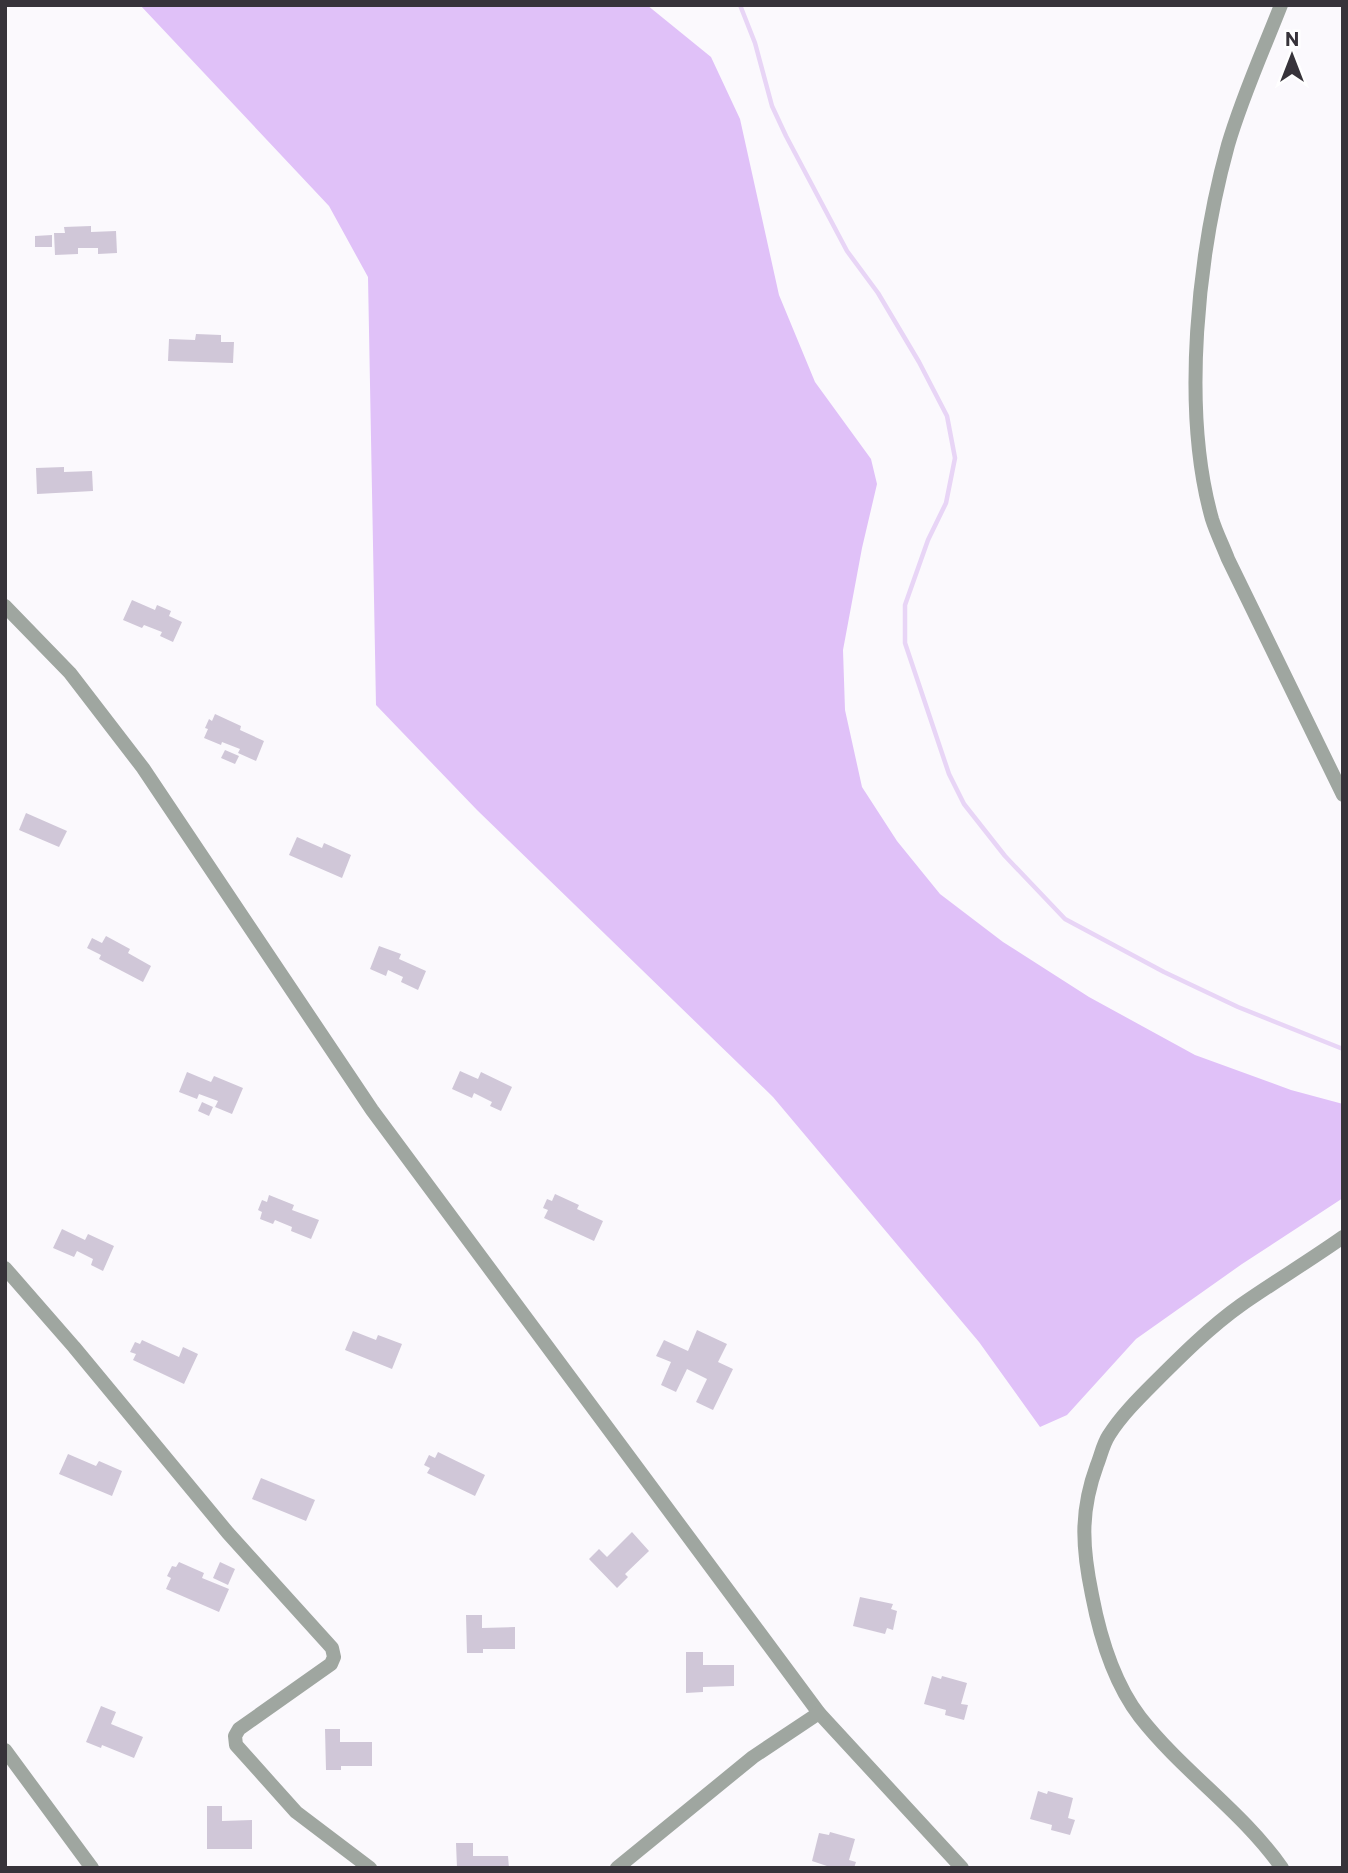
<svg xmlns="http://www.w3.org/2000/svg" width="1348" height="1873" font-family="Commissioner,sans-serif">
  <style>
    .green { fill: #e0c1f8 }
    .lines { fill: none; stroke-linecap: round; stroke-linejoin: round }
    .stream { stroke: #e8d5f6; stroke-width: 4.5 }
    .building { fill: #d0c7d8 }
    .minor { stroke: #9fa6a0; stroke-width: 14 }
  </style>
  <rect width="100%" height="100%" fill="#fbf9fd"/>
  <polygon class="green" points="140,5 647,5 711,57 740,119 779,295 815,382 871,459 877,484 862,548 843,650 845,710 862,787 897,841 940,894 1003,942 1089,997 1195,1055 1291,1090 1343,1104 1343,1198 1242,1264 1136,1339 1067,1415 1040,1427 979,1342 773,1097 477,810 376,705 368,277 329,206"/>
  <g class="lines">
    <polyline class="stream" points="740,5 755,43 772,106 786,136 847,251 878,293 919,362 947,416 955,458 946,503 928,540 905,605 905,643 949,774 964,804 1005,856 1065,919 1164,972 1238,1007 1343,1049"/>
  </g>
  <g class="building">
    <polygon points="91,226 91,232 116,231 117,253 98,254 98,248 78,248 78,254 55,255 54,233 65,233 64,227"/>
    <polygon points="52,235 52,247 35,247 35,236"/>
    <polygon points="196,334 221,335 221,342 234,342 233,363 168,361 169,339 195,340"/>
    <polygon points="64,467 64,472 92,471 93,491 37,494 36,468"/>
    <polygon points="132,600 155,610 157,605 171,611 169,616 182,622 173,642 160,636 162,632 144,625 142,628 123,620"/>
    <polygon points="215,714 241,726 240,730 264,741 256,761 238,753 240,749 222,742 221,745 204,738 208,729 205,728 209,719 212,721"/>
    <polygon points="225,750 239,756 235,764 221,758"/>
    <polygon points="26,813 67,831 59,847 19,830"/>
    <polygon points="297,837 322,848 324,843 351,855 342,878 289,855"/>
    <polygon points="106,936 130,949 128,953 151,966 143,982 99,959 101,955 87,948 92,938 102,943"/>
    <polygon points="379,946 401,954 399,959 426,971 418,990 401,982 403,977 388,970 386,976 370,969"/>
    <polygon points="460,1071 478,1079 481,1072 512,1087 501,1111 490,1106 492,1102 474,1093 472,1098 452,1089"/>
    <polygon points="187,1072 211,1082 214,1076 243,1088 232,1114 215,1107 218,1101 199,1094 197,1099 179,1092"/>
    <polygon points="202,1102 213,1107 209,1116 198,1111"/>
    <polygon points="555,1194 579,1205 577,1209 603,1221 594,1241 544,1218 548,1210 543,1208 547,1199 552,1201"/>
    <polygon points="269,1195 294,1205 292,1210 319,1220 311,1239 291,1231 292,1227 275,1220 273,1224 260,1219 262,1212 258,1210 262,1200 267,1202"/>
    <polygon points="62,1229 85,1240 88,1234 114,1246 103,1271 91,1265 93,1259 77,1251 74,1257 53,1248"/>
    <polygon points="697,1330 727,1344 718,1362 733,1369 713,1410 696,1402 707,1379 687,1369 676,1392 661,1385 671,1362 656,1356 664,1340 688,1351"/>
    <polygon points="353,1331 376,1340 378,1335 402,1344 392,1369 345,1350"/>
    <polygon points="142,1340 179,1357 183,1347 198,1354 184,1384 133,1360 136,1354 130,1352 135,1342 140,1344"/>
    <polygon points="438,1452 485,1475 475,1496 427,1473 430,1468 424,1465 429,1455 435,1458"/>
    <polygon points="68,1454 96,1466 99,1461 122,1471 112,1496 59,1474"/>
    <polygon points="261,1478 315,1500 306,1521 252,1499"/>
    <polygon points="632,1532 649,1551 625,1574 628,1577 617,1588 589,1559 599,1549 607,1557"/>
    <polygon points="179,1562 204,1573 202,1578 229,1589 219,1612 166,1589 171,1578 167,1576 172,1566 176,1567"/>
    <polygon points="220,1562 235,1569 228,1585 213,1578"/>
    <polygon points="860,1597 893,1604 891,1609 897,1611 893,1630 887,1628 885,1634 853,1626"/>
    <polygon points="466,1615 482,1615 482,1628 515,1627 515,1649 483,1649 483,1653 467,1653"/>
    <polygon points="686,1652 703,1652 703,1665 734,1665 734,1686 703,1687 703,1692 686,1693"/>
    <polygon points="932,1676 941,1679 942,1676 967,1683 961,1704 968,1705 964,1720 945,1715 946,1710 924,1704"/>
    <polygon points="101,1706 116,1712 111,1724 143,1737 134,1758 102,1745 101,1748 86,1742"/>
    <polygon points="325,1729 340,1729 340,1742 372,1742 372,1766 341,1766 341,1770 326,1770"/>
    <polygon points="1038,1791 1047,1794 1048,1791 1073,1798 1068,1818 1075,1820 1070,1835 1051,1830 1052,1825 1030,1819"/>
    <polygon points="207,1806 222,1806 222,1821 252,1820 252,1849 207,1849"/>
    <polygon points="830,1832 855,1839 849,1860 856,1862 854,1868 833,1868 812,1861 819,1833 829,1835"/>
    <polygon points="456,1843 473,1843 473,1856 508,1856 509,1868 457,1868"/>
  </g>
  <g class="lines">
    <g class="minor">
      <path d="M1281,5C1263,51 1242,97 1228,145C1198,254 1181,409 1212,519C1216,532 1223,546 1228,559L1343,795"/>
      <polyline points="5,606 70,673 143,768 372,1110 819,1713 962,1868"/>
      <polyline points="5,1268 74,1347 228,1533 332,1648 334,1657 331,1664 239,1729 235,1736 236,1745 296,1812 370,1868"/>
      <polyline points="5,1750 92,1868"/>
      <polyline points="617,1868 753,1757 819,1713"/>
      <path d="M1282,1868C1242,1811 1183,1772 1140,1717C1114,1683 1100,1637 1092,1595C1082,1547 1080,1511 1097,1465C1101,1455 1103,1444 1109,1435C1121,1416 1138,1399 1154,1383C1181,1356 1210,1327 1241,1305C1274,1282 1309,1261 1343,1237"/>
    </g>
  </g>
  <rect width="1348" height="1873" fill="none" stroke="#37333a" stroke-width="14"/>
  <g transform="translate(1292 56)" stroke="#ffffff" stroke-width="5" paint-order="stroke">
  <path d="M0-5L12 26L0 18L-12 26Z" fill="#37333a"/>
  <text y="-10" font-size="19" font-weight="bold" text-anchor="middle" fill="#37333a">N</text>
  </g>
</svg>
